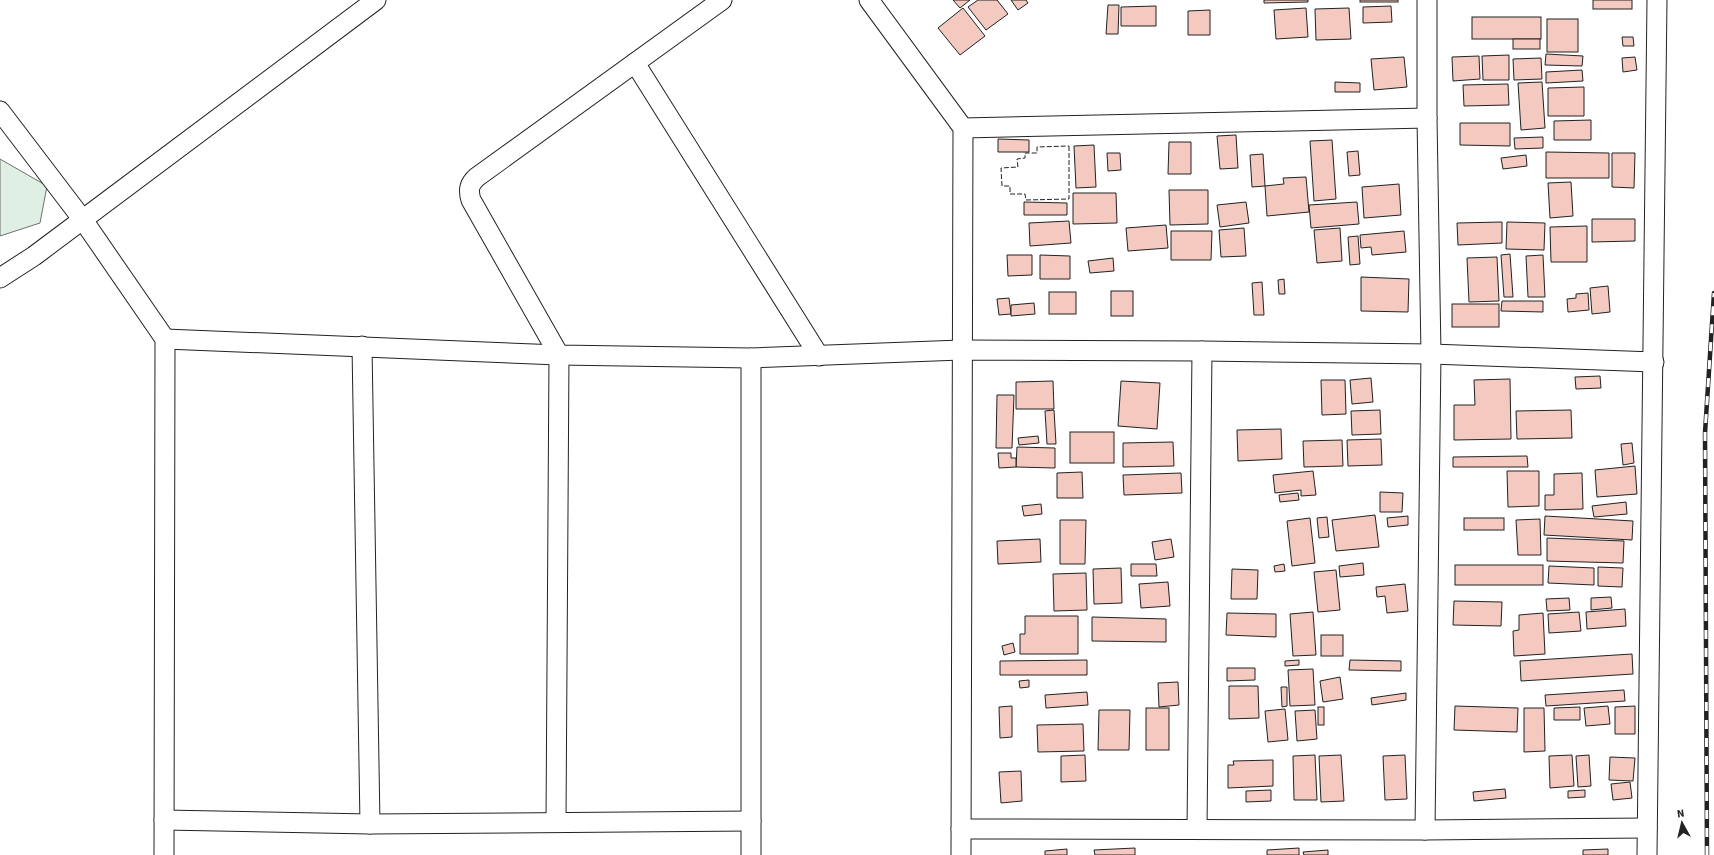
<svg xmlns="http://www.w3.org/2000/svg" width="1714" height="855" font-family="'Source Sans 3',sans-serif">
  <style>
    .green { fill: #e0efe3; stroke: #6f6f6f }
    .building { fill: #f3c9c0; stroke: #222 }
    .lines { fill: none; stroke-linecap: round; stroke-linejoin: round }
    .street-casing { stroke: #222; stroke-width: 21 }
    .street { stroke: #fff; stroke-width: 19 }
    .rail-casing { stroke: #222; stroke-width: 4.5 }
    .rail { stroke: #fff; stroke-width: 3; stroke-dasharray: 9; stroke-linecap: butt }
    .fence { stroke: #222; stroke-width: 1; stroke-dasharray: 5 2; stroke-linecap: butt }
  </style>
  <rect width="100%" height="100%" fill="#fff"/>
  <polygon class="green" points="0,159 47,186 40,223 0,236"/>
  <g class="building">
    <polygon points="953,0 970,0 960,8"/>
    <polygon points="978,0 997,0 1008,14 986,30 968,7"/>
    <polygon points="1011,0 1026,0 1028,3 1018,10"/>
    <polygon points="1264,0 1308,0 1308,2 1264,3"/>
    <rect x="1360" y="0" width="38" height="2"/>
    <rect x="1593" y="0" width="39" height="9"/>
    <polygon points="1108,5 1119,5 1118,34 1106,34"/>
    <polygon points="1156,6 1156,26 1121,26 1121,7"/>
    <polygon points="1391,6 1392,22 1363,23 1363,7"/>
    <polygon points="963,8 985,36 960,55 938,28"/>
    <polygon points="1306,8 1308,37 1276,39 1274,10"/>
    <polygon points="1349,8 1351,39 1316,40 1315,9"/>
    <polygon points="1210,10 1210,35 1188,35 1188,11"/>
    <rect x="1472" y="17" width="69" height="22"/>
    <rect x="1547" y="19" width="31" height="33"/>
    <polygon points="1622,37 1633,37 1634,46 1623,46"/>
    <rect x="1513" y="39" width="27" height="10"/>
    <polygon points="1546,54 1583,56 1582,66 1545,65"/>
    <polygon points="1509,55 1509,80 1483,80 1482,56"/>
    <polygon points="1479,56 1480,79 1453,81 1452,57"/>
    <polygon points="1404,57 1407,87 1374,90 1371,59"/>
    <polygon points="1635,57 1637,70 1623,72 1622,58"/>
    <polygon points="1541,58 1542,79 1514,80 1513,59"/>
    <polygon points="1582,70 1583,81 1546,83 1546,72"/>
    <polygon points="1335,82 1360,83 1360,92 1335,92"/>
    <polygon points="1542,82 1545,128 1521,130 1518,83"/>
    <polygon points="1508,84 1509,105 1464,106 1463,85"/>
    <polygon points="1584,87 1584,116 1548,116 1548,88"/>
    <polygon points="1591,120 1591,140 1554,140 1554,121"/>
    <polygon points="1460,123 1510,123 1510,146 1460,145"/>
    <polygon points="1236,135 1238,168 1220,169 1217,136"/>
    <polygon points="1543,137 1543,148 1515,149 1514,138"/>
    <polygon points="998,139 1029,140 1029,152 998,152"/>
    <polygon points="1332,140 1336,199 1314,201 1310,141"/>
    <polygon points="1169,142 1191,142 1191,174 1168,174"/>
    <polygon points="1094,145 1096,187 1076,188 1074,146"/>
    <polygon points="1358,151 1360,175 1349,176 1347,152"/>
    <polygon points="1546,152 1609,153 1609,178 1546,178"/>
    <polygon points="1107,153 1120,153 1121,170 1108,171"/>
    <polygon points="1612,153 1635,153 1634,188 1612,187"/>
    <polygon points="1263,154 1265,186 1252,187 1250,155"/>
    <polygon points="1526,155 1527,166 1503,169 1501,158"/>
    <polygon points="1306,177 1309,212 1267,216 1265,186 1284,184 1283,178"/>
    <polygon points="1571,182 1573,216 1550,218 1548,183"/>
    <polygon points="1399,184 1401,215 1364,218 1362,187"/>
    <polygon points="1169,190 1208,190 1208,224 1170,225"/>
    <polygon points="1073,193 1116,193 1117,223 1073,224"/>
    <polygon points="1024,202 1067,203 1067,215 1024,215"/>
    <polygon points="1246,202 1249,223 1220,227 1217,205"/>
    <polygon points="1357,202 1359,224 1311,228 1309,205"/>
    <polygon points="1592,219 1635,219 1635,241 1592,242"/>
    <polygon points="1069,221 1071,243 1030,246 1029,223"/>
    <polygon points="1502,222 1502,243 1458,245 1457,223"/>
    <polygon points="1507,222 1545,223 1544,250 1506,249"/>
    <polygon points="1166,225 1168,248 1128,251 1126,228"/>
    <polygon points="1587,226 1587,262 1551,262 1550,227"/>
    <polygon points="1244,228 1246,256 1221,257 1219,230"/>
    <polygon points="1340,228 1342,261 1317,263 1314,230"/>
    <polygon points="1171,231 1212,231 1211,260 1171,260"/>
    <polygon points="1404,231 1406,252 1372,255 1371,247 1361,248 1360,235"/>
    <polygon points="1358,236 1360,264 1350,265 1348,237"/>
    <polygon points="1510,254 1513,297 1504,297 1501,255"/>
    <polygon points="1007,255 1032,255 1032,275 1008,276"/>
    <polygon points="1040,255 1070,256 1070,279 1040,279"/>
    <polygon points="1543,255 1545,297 1528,297 1526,256"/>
    <polygon points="1497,257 1499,301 1469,302 1467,258"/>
    <polygon points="1113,258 1114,271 1090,273 1088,261"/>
    <polygon points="1361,277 1409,279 1408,312 1361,311"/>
    <polygon points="1284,279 1285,294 1279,294 1278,280"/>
    <polygon points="1262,282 1264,315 1254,315 1252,283"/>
    <polygon points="1608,286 1610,312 1592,314 1590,288"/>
    <rect x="1111" y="291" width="22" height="25"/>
    <rect x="1049" y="292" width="27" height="22"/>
    <polygon points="1588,293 1589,310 1568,312 1567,299 1576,298 1576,294"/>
    <polygon points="1009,298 1011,314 999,315 997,299"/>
    <polygon points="1502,301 1543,301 1543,312 1501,311"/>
    <polygon points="1034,303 1035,314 1011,316 1011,305"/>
    <rect x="1452" y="304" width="47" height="23"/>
    <polygon points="1600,376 1601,388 1576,389 1575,377"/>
    <polygon points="1371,378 1373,402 1352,404 1350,380"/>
    <polygon points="1510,379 1511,439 1454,440 1454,405 1475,405 1474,380"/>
    <polygon points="1321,380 1345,380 1346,414 1322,415"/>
    <polygon points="1053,381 1054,409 1016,409 1016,382"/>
    <polygon points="1121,381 1160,383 1157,429 1118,426"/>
    <polygon points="997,395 1014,395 1012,448 996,448"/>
    <polygon points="1054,410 1056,444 1047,444 1045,411"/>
    <polygon points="1380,410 1381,434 1352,435 1351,411"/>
    <polygon points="1571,410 1572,438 1517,439 1516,411"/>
    <polygon points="1281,429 1282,459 1238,461 1237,430"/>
    <rect x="1070" y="432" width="44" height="31"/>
    <polygon points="1038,436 1039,443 1019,445 1018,438"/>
    <polygon points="1381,439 1382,465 1348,466 1347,440"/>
    <polygon points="1342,440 1343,466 1304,467 1303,441"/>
    <polygon points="1173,442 1174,466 1123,467 1123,443"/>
    <polygon points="1632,443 1634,463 1623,465 1621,444"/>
    <polygon points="1017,447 1055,448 1055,468 1016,467"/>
    <polygon points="998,453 1011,453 1011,458 1016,458 1016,467 999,468"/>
    <polygon points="1527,456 1528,467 1453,467 1453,457"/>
    <polygon points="1635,466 1637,494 1597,497 1595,470"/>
    <polygon points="1313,471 1316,495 1301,496 1301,490 1275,493 1273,475"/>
    <polygon points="1507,471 1539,471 1539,506 1508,507"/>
    <polygon points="1082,472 1083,498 1057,498 1057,473"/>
    <polygon points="1181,473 1182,493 1124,495 1123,475"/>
    <polygon points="1582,473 1583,509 1545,510 1545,495 1554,495 1554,474"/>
    <polygon points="1380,492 1403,493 1402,512 1380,512"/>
    <polygon points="1298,493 1299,500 1280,502 1279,495"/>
    <polygon points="1626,502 1627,514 1594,517 1592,506"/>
    <polygon points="1041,504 1042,514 1024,516 1022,506"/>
    <polygon points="1375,515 1379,547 1336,551 1332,520"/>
    <polygon points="1408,516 1408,525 1388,527 1387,518"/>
    <polygon points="1545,516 1633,521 1632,540 1544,535"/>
    <polygon points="1327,517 1329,537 1319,538 1317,518"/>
    <polygon points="1310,518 1315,563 1292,566 1287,521"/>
    <rect x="1464" y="518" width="40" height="12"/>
    <polygon points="1540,519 1541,555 1518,555 1516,520"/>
    <polygon points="1060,520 1086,520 1085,564 1060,564"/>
    <polygon points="1547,538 1624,541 1623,563 1547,561"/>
    <polygon points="1040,539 1041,562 998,564 997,541"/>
    <polygon points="1171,539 1174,557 1155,560 1152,542"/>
    <polygon points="1363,563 1364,575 1340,577 1339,566"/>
    <polygon points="1131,564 1156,564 1157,576 1131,576"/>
    <polygon points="1284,564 1285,571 1275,572 1274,566"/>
    <rect x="1455" y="565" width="88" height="20"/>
    <polygon points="1549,566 1594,568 1594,585 1548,583"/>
    <polygon points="1598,567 1623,568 1622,587 1598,586"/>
    <polygon points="1121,568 1122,603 1094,604 1093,569"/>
    <polygon points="1232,569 1258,570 1257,599 1231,599"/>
    <polygon points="1336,570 1340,610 1318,612 1314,572"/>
    <polygon points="1086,573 1087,610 1054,611 1053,574"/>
    <polygon points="1168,582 1170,606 1141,608 1139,584"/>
    <polygon points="1405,584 1408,611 1387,613 1385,596 1377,597 1376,587"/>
    <polygon points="1611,597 1612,608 1591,610 1591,598"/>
    <polygon points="1569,598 1570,610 1547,611 1546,599"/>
    <polygon points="1454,601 1502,602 1501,626 1453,625"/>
    <polygon points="1625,609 1626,626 1587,629 1586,612"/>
    <polygon points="1313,612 1316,655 1293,656 1290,614"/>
    <polygon points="1579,612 1581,631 1549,633 1548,614"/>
    <polygon points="1227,613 1276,614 1276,637 1226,635"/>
    <polygon points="1543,613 1545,654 1514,656 1513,631 1519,630 1519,615"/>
    <polygon points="1025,616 1078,616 1078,654 1020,654 1020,634 1025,634"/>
    <polygon points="1092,617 1166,619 1166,642 1092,641"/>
    <rect x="1321" y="635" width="22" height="21"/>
    <polygon points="1013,643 1015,652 1004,655 1002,646"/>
    <polygon points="1632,654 1633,674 1521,681 1520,661"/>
    <polygon points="1087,660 1087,675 1000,675 1000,661"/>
    <polygon points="1299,660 1299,665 1285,666 1285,661"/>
    <polygon points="1350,660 1401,661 1401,671 1349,670"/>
    <polygon points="1227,668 1255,668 1255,680 1227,681"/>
    <polygon points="1313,669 1315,705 1290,706 1288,670"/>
    <polygon points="1340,677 1343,699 1323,702 1320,681"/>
    <polygon points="1029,680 1029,687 1020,688 1019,681"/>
    <polygon points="1178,682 1179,705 1159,707 1158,683"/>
    <polygon points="1229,686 1258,686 1259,718 1229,719"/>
    <polygon points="1281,687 1287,687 1287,706 1282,707"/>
    <polygon points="1624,690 1625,701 1546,706 1545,695"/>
    <polygon points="1087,692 1088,705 1046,708 1045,695"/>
    <polygon points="1406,693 1406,700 1372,705 1371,698"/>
    <polygon points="1012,706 1012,737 1000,738 999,707"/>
    <polygon points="1455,706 1518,708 1517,732 1454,730"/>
    <polygon points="1608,706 1610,724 1586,726 1584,708"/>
    <polygon points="1635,706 1635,734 1615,734 1615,707"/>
    <rect x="1318" y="707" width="6" height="18"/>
    <polygon points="1580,707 1580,720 1554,720 1554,708"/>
    <rect x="1146" y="708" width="23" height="42"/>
    <polygon points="1524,708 1544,708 1545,751 1524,752"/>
    <polygon points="1285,709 1288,740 1268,742 1265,711"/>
    <polygon points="1099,710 1130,710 1129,750 1098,750"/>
    <polygon points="1315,710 1317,739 1297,741 1295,711"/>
    <polygon points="1083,724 1084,751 1038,752 1037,725"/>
    <polygon points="1085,755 1086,781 1061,782 1061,756"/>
    <polygon points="1315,755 1317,800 1294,800 1293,756"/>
    <polygon points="1341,755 1344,801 1321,802 1319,756"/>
    <polygon points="1405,755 1407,799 1385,800 1383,756"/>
    <polygon points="1572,755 1574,786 1550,788 1549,756"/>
    <polygon points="1589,755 1591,786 1578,787 1576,756"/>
    <polygon points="1610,757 1635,758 1633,781 1609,780"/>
    <polygon points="1273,760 1273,786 1228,788 1228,765 1234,765 1233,761"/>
    <polygon points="1021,771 1022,801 1001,803 999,772"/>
    <polygon points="1630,782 1632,798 1613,800 1611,784"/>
    <polygon points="1505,789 1506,798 1474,801 1473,792"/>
    <polygon points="1271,790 1271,801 1246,802 1246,791"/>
    <polygon points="1585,790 1585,797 1568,798 1568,791"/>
    <polygon points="1135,848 1135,855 1095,855 1094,850"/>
    <polygon points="1299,848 1299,855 1267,855 1267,850"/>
    <polygon points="1067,849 1067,855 1045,855 1045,851"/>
    <polygon points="1608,849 1608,855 1583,855 1583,850"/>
    <polygon points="1328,850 1328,855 1304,855 1303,852"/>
  </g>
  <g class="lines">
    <g class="street-casing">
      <g id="street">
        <polyline points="869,0 963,128 961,855"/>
        <polyline points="635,63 819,356"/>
        <polyline points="0,111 83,220 165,339 164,855"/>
        <polyline points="963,128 1427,118"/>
        <polyline points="0,278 34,256 376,0"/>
        <polyline points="165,339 559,355 751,358 961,350 1202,351 1431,354 1654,362"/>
        <polyline points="362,346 370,824"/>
        <polyline points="751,358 751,855"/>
        <polyline points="164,820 370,824 751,821"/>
        <path d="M556,822L559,355L471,200C468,190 469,184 477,177L722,0"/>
        <polyline points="961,829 1425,830 1647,828"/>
        <polyline points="1197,829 1202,351"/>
        <polyline points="1425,830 1431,354 1427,118 1427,0"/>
        <polyline points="1647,855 1657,0"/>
      </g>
    </g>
    <use href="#street" class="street"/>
    <g class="rail-casing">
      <polyline id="rail" points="1707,855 1705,433 1714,293"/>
    </g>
    <use href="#rail" class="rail"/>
    <polygon class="fence" points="1069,146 1069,199 1026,200 1025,194 1010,194 1010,186 1002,186 1001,168 1018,167 1017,159 1025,158 1025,153 1037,153 1037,147"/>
  </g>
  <g transform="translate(1682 823) rotate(352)" stroke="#ffffff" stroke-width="3" paint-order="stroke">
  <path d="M0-3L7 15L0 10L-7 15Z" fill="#222222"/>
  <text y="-6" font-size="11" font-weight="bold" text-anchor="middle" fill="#222222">N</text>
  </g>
</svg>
